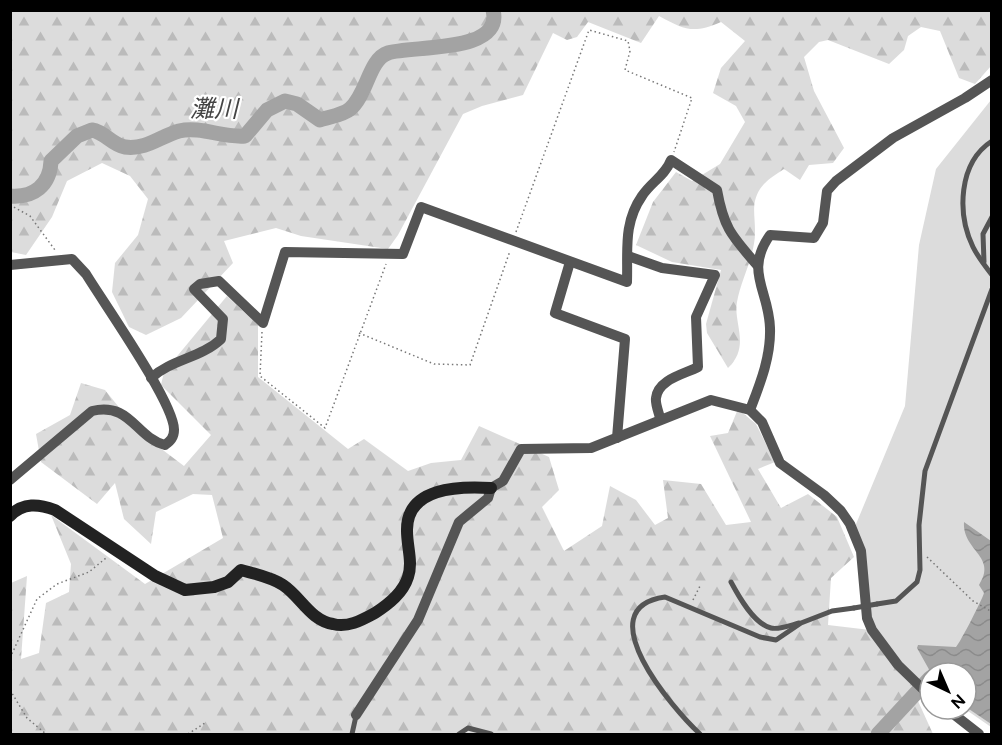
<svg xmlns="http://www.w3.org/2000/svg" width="1002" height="745" font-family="Figtree,'Noto Sans JP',sans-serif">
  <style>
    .forest { fill: url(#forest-firs) }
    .green { fill: #dcdcdc }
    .water { fill: url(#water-waves) }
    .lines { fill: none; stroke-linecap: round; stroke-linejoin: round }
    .river { stroke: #a3a3a3; stroke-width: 15 }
    .path { stroke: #777; stroke-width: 1.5; stroke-dasharray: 1.5 3; stroke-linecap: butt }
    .lane { stroke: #555; stroke-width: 5 }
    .street { stroke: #555; stroke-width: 10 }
    .secondary { stroke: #222; stroke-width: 12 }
    .lane-bridge { stroke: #555; stroke-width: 5 }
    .labels { text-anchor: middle; stroke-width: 4.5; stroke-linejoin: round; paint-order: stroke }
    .water-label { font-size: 24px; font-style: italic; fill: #444; stroke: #fff }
  </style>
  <defs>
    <pattern id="forest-firs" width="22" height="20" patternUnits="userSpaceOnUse" patternTransform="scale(1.5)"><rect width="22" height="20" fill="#dcdcdc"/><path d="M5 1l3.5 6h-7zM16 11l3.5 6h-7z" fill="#bbb"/></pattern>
    <pattern id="water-waves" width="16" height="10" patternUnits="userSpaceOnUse" patternTransform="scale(1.5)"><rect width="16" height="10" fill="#a3a3a3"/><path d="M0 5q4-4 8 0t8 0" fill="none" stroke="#8b8b8b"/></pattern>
  </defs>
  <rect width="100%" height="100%" fill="#fff"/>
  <g class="forest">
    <path d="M11,11H991V66L975,84L959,78L940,31L921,27L908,36L904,50L889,64L828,40L819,42L804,57L814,91L844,148L833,163L809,165L800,180L784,169C775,175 766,180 760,189C751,203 755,215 755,230C756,254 741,279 737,302C733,323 751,346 728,368L707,333L706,324L721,270L672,262L636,245L653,202L676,172L692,181L720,164L745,122L736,106L713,93L721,68L745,41L721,22C693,34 685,30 659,16L641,43L588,22L577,37L567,40L553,33L523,95L482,106L463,114L398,235L388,249L301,236L276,228L224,241L233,263L181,318L146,335L129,327L112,292L115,263L138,235L148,199L130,176L102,163L67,181L52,217L26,255L11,252Z"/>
    <polygon points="227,296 258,325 258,377 348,449 364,439 408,471 431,463 461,460 479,426 549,457 559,490 542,507 564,551 602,526 610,486 636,500 655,525 668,518 663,480 701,484 726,525 751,522 710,436 728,433 738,409 756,424 775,462 758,469 781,508 808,494 837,517 854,557 831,578 828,625 887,632 930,673 913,690 933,734 11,734 11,583 27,576 21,659 39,653 46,603 69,592 71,564 51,515 145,584 223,538 212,495 193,494 156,512 151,544 124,519 115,483 97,504 41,462 36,434 70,415 81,383 105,390 139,432 184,466 211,435 161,385 164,372"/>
  </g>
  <polygon class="green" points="991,100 991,727 965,709 966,673 930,673 930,685 913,673 872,630 854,529 905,406 919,245 936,169"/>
  <path class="water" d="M964,522L991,541V724L966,707V673H931L917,648L918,645L956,647C960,643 982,600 984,593L979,585C998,556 962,551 964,522Z"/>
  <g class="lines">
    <g class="river">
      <path d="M10,196C34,198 50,185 51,161L77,136L92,130C105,132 112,145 125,147C146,150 161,136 179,131C201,126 223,138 245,136L267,110L285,101L297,104L320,120C329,117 343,115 350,109C367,95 369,59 388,53C412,45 504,54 493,10"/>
      <polyline points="878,734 930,678"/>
    </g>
    <g class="path">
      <polyline points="10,205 30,216 55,250"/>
      <polyline points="516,232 589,30 628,41 630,51 625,70 692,98 674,152"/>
      <polyline points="262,332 260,376 325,428 386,264"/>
      <polyline points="359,333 434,364 470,365 510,251"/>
      <polyline points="927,557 973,601 992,612"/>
      <polyline points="693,600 701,584"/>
      <polyline points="10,658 37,599 57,584 89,572 106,558"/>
      <polyline points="10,690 27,718 46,734"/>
      <polyline points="188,734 205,723"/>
    </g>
    <g class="lane">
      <path d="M992,141C958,163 957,214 973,247C978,257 985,266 992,275"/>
      <polyline points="984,262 983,234 992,217"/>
      <path d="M731,582C739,597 754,624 771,628C779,630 791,625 799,623"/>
      <polyline points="877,604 896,601 917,582 920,570 919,525 925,471 992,289"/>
      <polyline points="352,734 356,716"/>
      <polyline points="459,734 468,728 491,734"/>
      <path d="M700,734C673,709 586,608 665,597L760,637L776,640L801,623L832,611L854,608"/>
    </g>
    <g class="street">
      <path d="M628,256L662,268L715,275L696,317L698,367C685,374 658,379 656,398C655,404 659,413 660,418"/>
      <polyline points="570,262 555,313 625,339 617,438"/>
      <path d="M10,265L72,259L86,274C103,302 175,404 174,430C174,438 170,441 165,445C135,437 131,402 92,411L10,480"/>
      <path d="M151,378C172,359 201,358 221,339L223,319L194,289L200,284L219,281L263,323L285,252L403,254L421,207L627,282C628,251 623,223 642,196C651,182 665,176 671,160L717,190C724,229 732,236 757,265"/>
      <path d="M750,410C760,384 771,357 770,328C769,290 744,272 770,235L814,238L823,223L827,191L836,181L893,138L965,98L992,80"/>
      <polyline points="947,709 979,734"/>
      <polyline points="356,715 418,620 459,522 488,498 491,488 503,481 521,449 591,448 711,400 750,410 762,422 780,463 824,495 841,511 850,524 861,551 867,618 872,630 898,665 930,696"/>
    </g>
    <path class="secondary" d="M10,516C23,502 39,504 55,510L155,576L185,590L214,587L228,582L241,570C255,574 271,577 283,585C301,597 310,620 333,624C348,628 362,620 375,613C389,604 403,593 408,577C413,562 407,547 407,531C406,487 459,486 491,488"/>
    <polyline class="lane-bridge" points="854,608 877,604"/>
  </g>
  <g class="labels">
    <g class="water-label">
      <text x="214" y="117">灘川</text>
    </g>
  </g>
  <rect width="1002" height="745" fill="none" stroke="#000000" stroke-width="24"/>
  <g transform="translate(948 691) rotate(136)"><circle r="28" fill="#ffffff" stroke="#999999" stroke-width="1.5"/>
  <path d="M0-4.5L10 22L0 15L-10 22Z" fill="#000000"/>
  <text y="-9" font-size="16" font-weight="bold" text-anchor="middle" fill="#000000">N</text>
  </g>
</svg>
